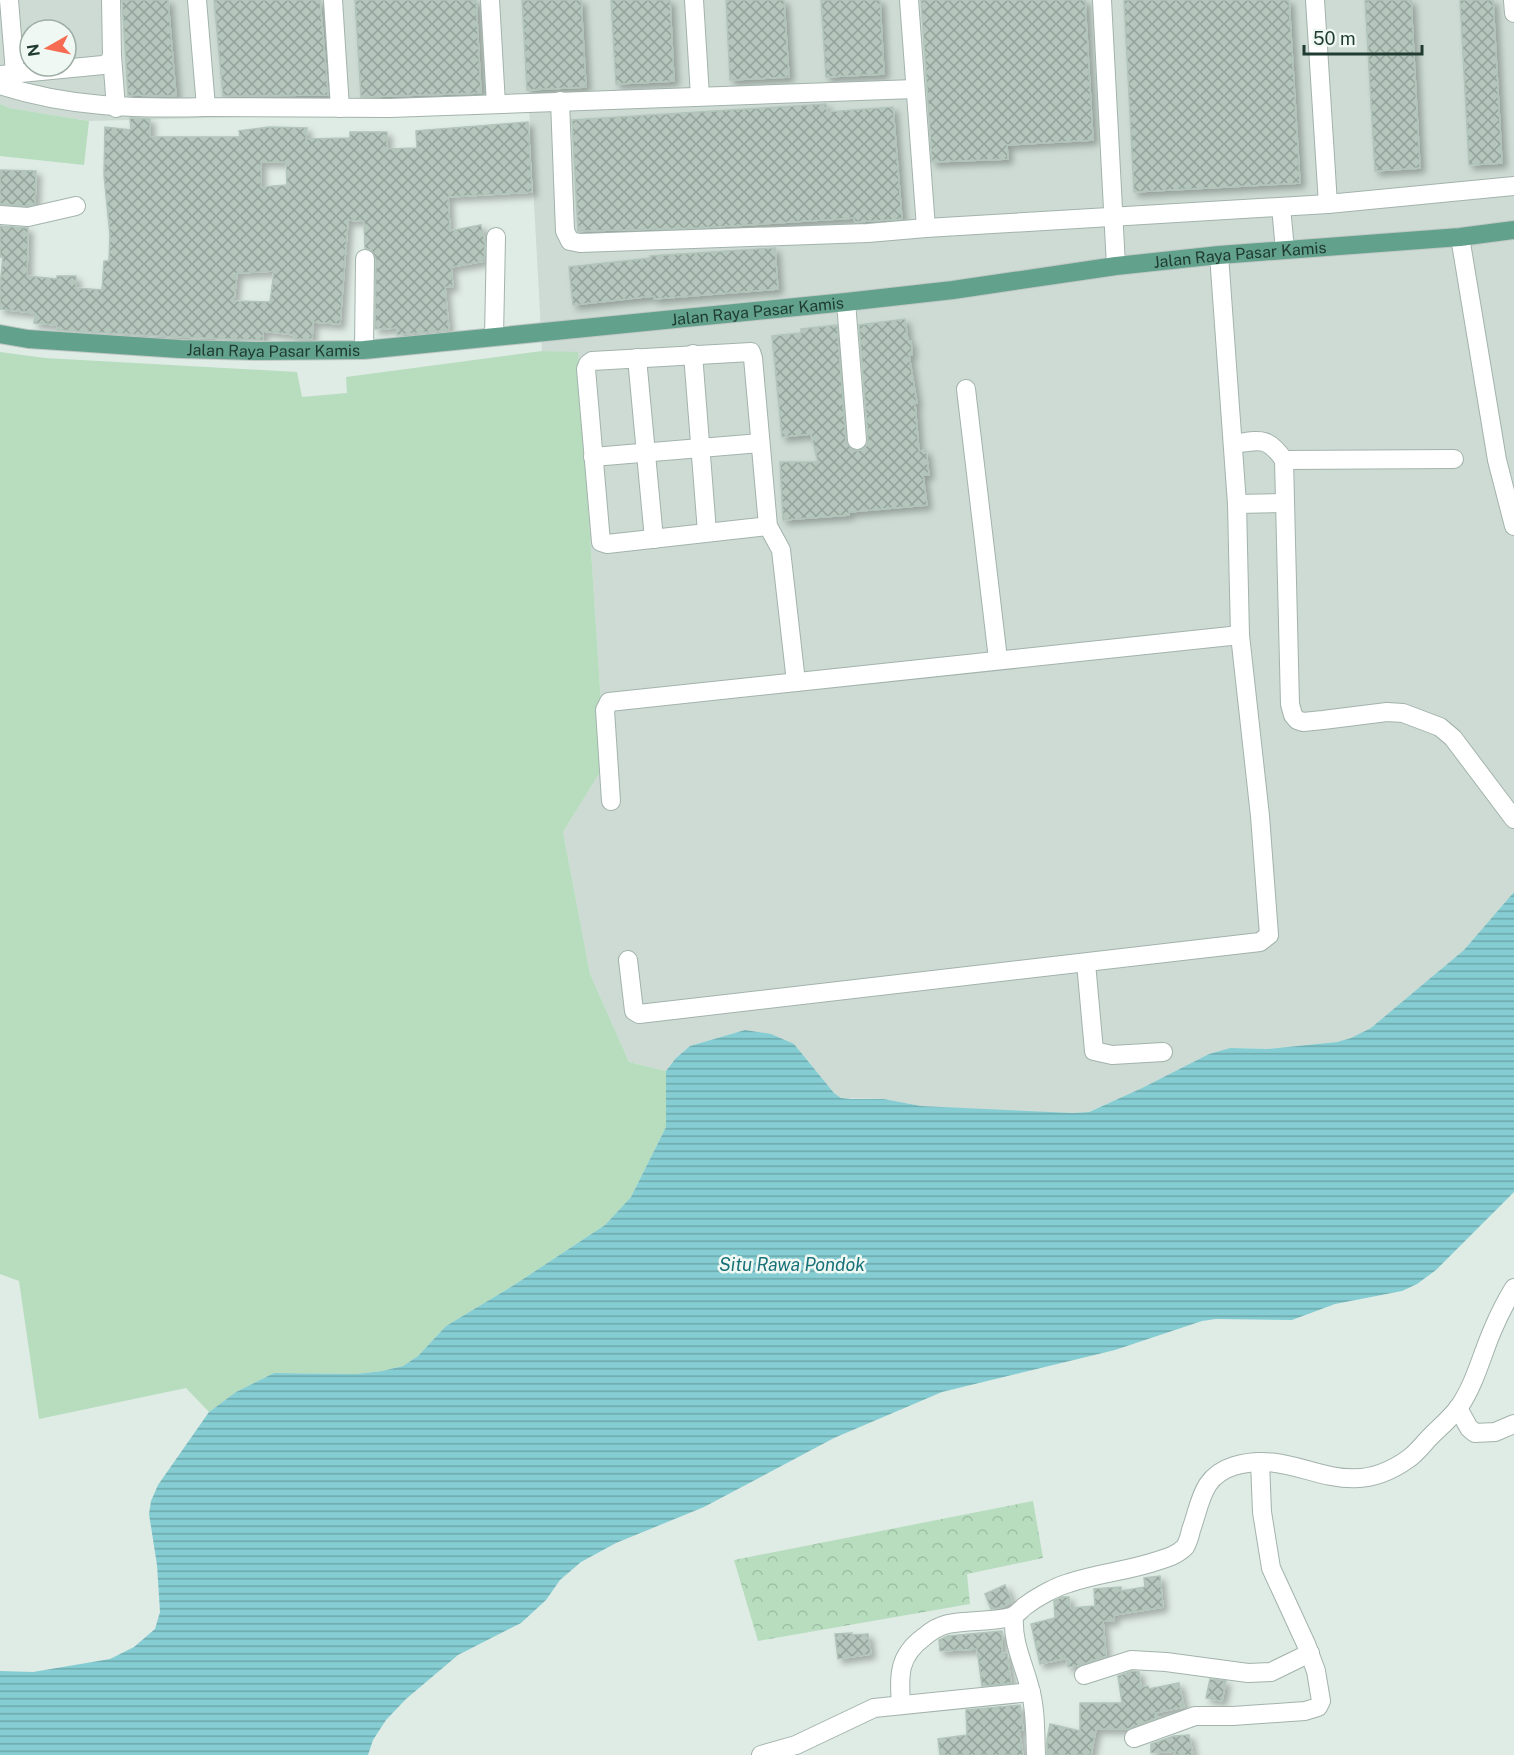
<svg xmlns="http://www.w3.org/2000/svg" width="1514" height="1755" font-family="'Public Sans',sans-serif">
  <style>
    .built { fill: #cddbd4; fill-rule: evenodd }
    .green { fill: #b7ddbe }
    .forest { fill: url(#forest-crowns) }
    .water { fill: url(#water-rules) }
    .building { fill: url(#building-cross-hatch); stroke: #b2c5bb; stroke-width: 1.5; fill-rule: evenodd; filter: url(#shadow) }
    .lines { fill: none; stroke-linecap: round; stroke-linejoin: round }
    .minor-casing { stroke: #a2b3ac; stroke-width: 20 }
    .major-casing { stroke: #c1c8c6; stroke-width: 20 }
    .minor { stroke: #fff; stroke-width: 18 }
    .major { stroke: #62a28c; stroke-width: 18 }
    .labels { text-anchor: middle; stroke-width: 5; stroke-linejoin: round; paint-order: stroke }
    .street-label { font-size: 16px; fill: #203c32; stroke: #f0f8f3 }
    .water-label { font-size: 18px; font-style: italic; fill: #187179; stroke: #f0f8f3 }
  </style>
  <defs>
    <pattern id="forest-crowns" width="20" height="18" patternUnits="userSpaceOnUse" patternTransform="scale(1.5)"><rect width="20" height="18" fill="#b7ddbe"/><path d="M2 6a3 3 0 1 1 6 0M12 15a3 3 0 1 1 6 0" fill="none" stroke="#9dbfa4"/></pattern>
    <pattern id="water-rules" width="6" height="5" patternUnits="userSpaceOnUse" patternTransform="scale(1.5)"><rect width="6" height="5" fill="#85cdd2"/><path d="M0 2.5h6" fill="none" stroke="#6ca8ab"/></pattern>
    <pattern id="building-cross-hatch" width="8" height="8" patternUnits="userSpaceOnUse" patternTransform="scale(1.5)"><rect width="8" height="8" fill="#b5c6bd"/><path d="M0 0l8 8M0 8l8-8" fill="none" stroke="#93a29a"/></pattern>
    <filter id="shadow"><feDropShadow dx="4.5" dy="4.5" stdDeviation="3" flood-color="#0004"/></filter>
  </defs>
  <rect width="100%" height="100%" fill="#dfebe5"/>
  <path class="built" d="M0,0H1514V892L1464,950L1371,1029L1351,1038L1337,1042L1268,1049L1230,1048L1209,1054L1142,1088L1088,1112L1073,1113L1011,1111L921,1106L884,1099L841,1098L834,1093L794,1044L745,1030L690,1046L676,1058L666,1071L629,1062L590,974L563,832L605,764L578,353L542,351L529,110L89,121L9,108L0,104ZM30,30H66V66H30Z"/>
  <g class="green">
    <polygon points="0,104 9,108 89,121 84,165 0,156"/>
    <polygon points="542,351 578,352 605,764 563,832 590,974 629,1062 666,1071 666,1127 631,1197 605,1225 514,1285 446,1326 418,1356 403,1366 382,1371 356,1374 274,1373 236,1392 209,1412 186,1388 39,1419 19,1281 0,1274 0,352 45,358 297,372 302,397 347,393 346,377"/>
  </g>
  <polygon class="forest" points="1033,1501 1043,1558 967,1574 970,1604 758,1641 734,1560"/>
  <polygon class="water" points="1514,892 1514,1192 1436,1270 1417,1284 1402,1291 1335,1304 1292,1320 1216,1319 1202,1321 1115,1350 942,1392 834,1438 704,1507 616,1543 581,1562 560,1580 546,1600 521,1623 458,1655 406,1699 386,1720 373,1740 368,1755 0,1755 0,1671 33,1672 110,1659 134,1647 155,1629 160,1612 157,1565 149,1514 151,1501 158,1485 209,1412 236,1392 274,1373 356,1374 382,1371 403,1366 418,1356 446,1326 514,1285 605,1225 631,1197 666,1127 666,1071 676,1058 690,1046 745,1030 771,1034 794,1044 834,1093 841,1098 851,1099 884,1099 921,1106 1073,1113 1089,1112 1142,1088 1209,1054 1230,1048 1268,1049 1337,1042 1351,1038 1371,1028 1464,950"/>
  <g class="building">
    <polygon points="122,0 168,0 176,96 128,95"/>
    <polygon points="214,0 320,0 328,95 223,96"/>
    <polygon points="355,0 476,0 481,93 361,97"/>
    <polygon points="522,0 581,0 586,87 527,90"/>
    <polygon points="611,0 670,0 674,81 616,84"/>
    <polygon points="726,0 784,0 789,77 730,80"/>
    <polygon points="821,0 880,0 884,74 826,77"/>
    <polygon points="921,0 1085,0 1093,140 1007,145 1008,159 932,162"/>
    <polygon points="1124,0 1289,0 1300,183 1134,192"/>
    <polygon points="1365,0 1411,0 1420,168 1375,171"/>
    <polygon points="1460,0 1493,0 1502,163 1469,165"/>
    <polygon points="826,104 827,112 893,107 902,219 855,222 854,218 698,228 578,231 572,120"/>
    <path d="M130,118L150,119V137H240L239,131L269,127L307,128L306,139L350,138V132H387V149L417,148L416,131L528,122L532,192L448,197L450,231L481,225L485,244L484,261L451,267L453,287H445L449,330L397,335V328L375,329L376,259L371,250L365,248L364,221L348,220L340,324L313,322L312,339H294L295,335L263,331V340H258L159,336L57,330V325L34,323L35,313L0,309V285L3,257H0V226L28,228L27,276L57,279V276H76V288L102,290L104,261H109L110,235L104,175L105,127L131,130ZM261,162H286L287,185L261,187ZM274,271L270,302L234,301L237,273Z"/>
    <polygon points="0,170 36,171 35,204 27,206 0,204"/>
    <polygon points="775,248 778,289 654,299 654,296 573,305 569,267 651,258 650,256"/>
    <polygon points="905,319 908,341 911,341 912,355 909,355 917,403 915,403 919,451 926,450 929,475 923,475 927,505 849,512 849,515 783,520 780,462 818,462 811,434 782,437 772,336 801,333 801,329 837,325 846,441 852,450 858,451 867,445 868,439 859,325"/>
    <polygon points="1160,1576 1163,1607 1114,1615 1114,1621 1103,1621 1106,1656 1077,1666 1068,1667 1067,1658 1040,1664 1031,1624 1055,1618 1054,1601 1062,1597 1069,1597 1070,1608 1095,1606 1094,1589 1121,1587 1121,1591 1145,1587 1144,1578"/>
    <polygon points="1005,1585 1012,1602 1002,1607 991,1609 985,1594"/>
    <polygon points="1002,1631 1002,1654 1007,1653 1011,1683 982,1686 977,1649 940,1651 939,1640 948,1636"/>
    <polygon points="852,1633 852,1635 868,1634 871,1654 838,1659 835,1634"/>
    <polygon points="1132,1671 1139,1672 1141,1687 1148,1686 1149,1689 1179,1683 1184,1707 1155,1713 1156,1716 1159,1717 1128,1729 1096,1729 1091,1755 1047,1755 1047,1739 1050,1724 1080,1731 1080,1703 1122,1703 1118,1676"/>
    <polygon points="1210,1679 1226,1681 1222,1701 1206,1698"/>
    <polygon points="1020,1705 1023,1730 1019,1730 1023,1755 940,1755 938,1739 967,1735 966,1710"/>
    <polygon points="1189,1735 1193,1755 1174,1755 1176,1751 1151,1753 1151,1744 1174,1736"/>
  </g>
  <g class="lines">
    <g class="minor-casing">
      <g id="minor">
        <polyline points="9,0 15,73"/>
        <polyline points="197,0 206,107 390,108 915,89"/>
        <polyline points="333,0 340,108"/>
        <polyline points="490,0 496,104"/>
        <polyline points="694,0 700,96"/>
        <polyline points="909,0 926,228"/>
        <polyline points="1102,0 1116,266"/>
        <polyline points="1315,0 1328,204"/>
        <polyline points="1513,0 1514,13"/>
        <polyline points="112,56 116,108"/>
        <polyline points="0,75 103,65 109,62 112,56 111,0"/>
        <path d="M0,85C67,107 137,109 206,107"/>
        <polyline points="560,101 565,231 570,241 580,243 868,233 926,228 1328,204 1514,186"/>
        <polyline points="1281,207 1285,250"/>
        <polyline points="0,215 28,217 76,206"/>
        <polyline points="1460,237 1497,460 1514,526"/>
        <polyline points="846,302 857,440"/>
        <polyline points="494,337 496,237"/>
        <polyline points="364,350 365,259"/>
        <polyline points="693,354 707,532"/>
        <polyline points="637,358 654,539"/>
        <polyline points="966,389 998,659"/>
        <path d="M1233,444C1260,440 1267,436 1284,460L1290,704L1293,715L1297,720L1303,722L1323,720L1387,712L1403,713L1440,727L1453,738L1514,819"/>
        <polyline points="593,457 760,443"/>
        <polyline points="1284,460 1454,459"/>
        <polyline points="1237,504 1285,503"/>
        <polyline points="768,526 607,544 601,542 586,369 588,364 592,361 751,352 753,358 768,526 781,550 796,682"/>
        <polyline points="611,801 605,710 609,702 1240,635"/>
        <polyline points="628,960 634,1011 639,1014 1260,942 1269,935 1260,816 1240,635 1237,504 1219,255"/>
        <polyline points="1086,963 1094,1051 1112,1055 1163,1052"/>
        <polyline points="1458,1408 1469,1428 1475,1433 1495,1432 1514,1424"/>
        <path d="M1014,1616C1012,1643 1024,1664 1030,1689C1036,1710 1035,1734 1036,1755"/>
        <polyline points="1084,1675 1131,1660 1166,1662 1248,1673 1271,1672 1310,1653"/>
        <path d="M901,1705C899,1675 898,1656 924,1637C931,1631 939,1626 948,1624C969,1620 991,1622 1011,1617C1017,1615 1020,1610 1025,1606C1037,1597 1055,1587 1069,1583C1098,1573 1128,1571 1157,1561C1167,1558 1177,1555 1185,1547C1188,1542 1190,1535 1191,1530C1201,1503 1201,1476 1234,1466C1298,1446 1340,1508 1408,1459C1417,1453 1423,1444 1430,1437C1440,1427 1451,1418 1459,1407C1475,1384 1482,1354 1493,1329C1499,1315 1506,1301 1514,1288"/>
        <polyline points="1134,1738 1195,1716 1233,1716 1305,1711 1318,1707 1321,1701 1316,1671 1306,1644 1271,1568 1262,1512 1260,1462"/>
        <polyline points="761,1755 796,1745 874,1708 1031,1692"/>
      </g>
    </g>
    <g class="major-casing">
      <g id="major">
        <path id="s1" d="M0,334L28,339L180,349L258,351L364,350L846,302L953,290L1116,266L1219,255L1460,237L1514,230"/>
      </g>
    </g>
    <use href="#minor" class="minor"/>
    <use href="#major" class="major"/>
  </g>
  <g class="labels">
    <g class="street-label">
      <text dy="6" stroke="none"><textPath href="#s1" startOffset="1246">Jalan Raya Pasar Kamis</textPath></text>
      <text dy="6" stroke="none"><textPath href="#s1" startOffset="760">Jalan Raya Pasar Kamis</textPath></text>
      <text dy="6" stroke="none"><textPath href="#s1" startOffset="274">Jalan Raya Pasar Kamis</textPath></text>
    </g>
    <g class="water-label">
      <text x="792" y="1271">Situ Rawa Pondok</text>
    </g>
  </g>
  <g transform="translate(48 48) rotate(261)"><circle r="28" fill="#f0f8f3" stroke="#9dada6" stroke-width="1.5"/>
  <path d="M0-4.5L10 22L0 15L-10 22Z" fill="#f66c52"/>
  <text y="-9" font-size="16" font-weight="bold" text-anchor="middle" fill="#203c32">N</text>
  </g>
  <path d="M1304 45v9h118v-9" fill="none" stroke="#203c32" stroke-width="3"/>
  <text x="1313" y="45" font-size="18" fill="#203c32" stroke="#f0f8f3" stroke-width="4.5" paint-order="stroke">50 m</text>
</svg>
